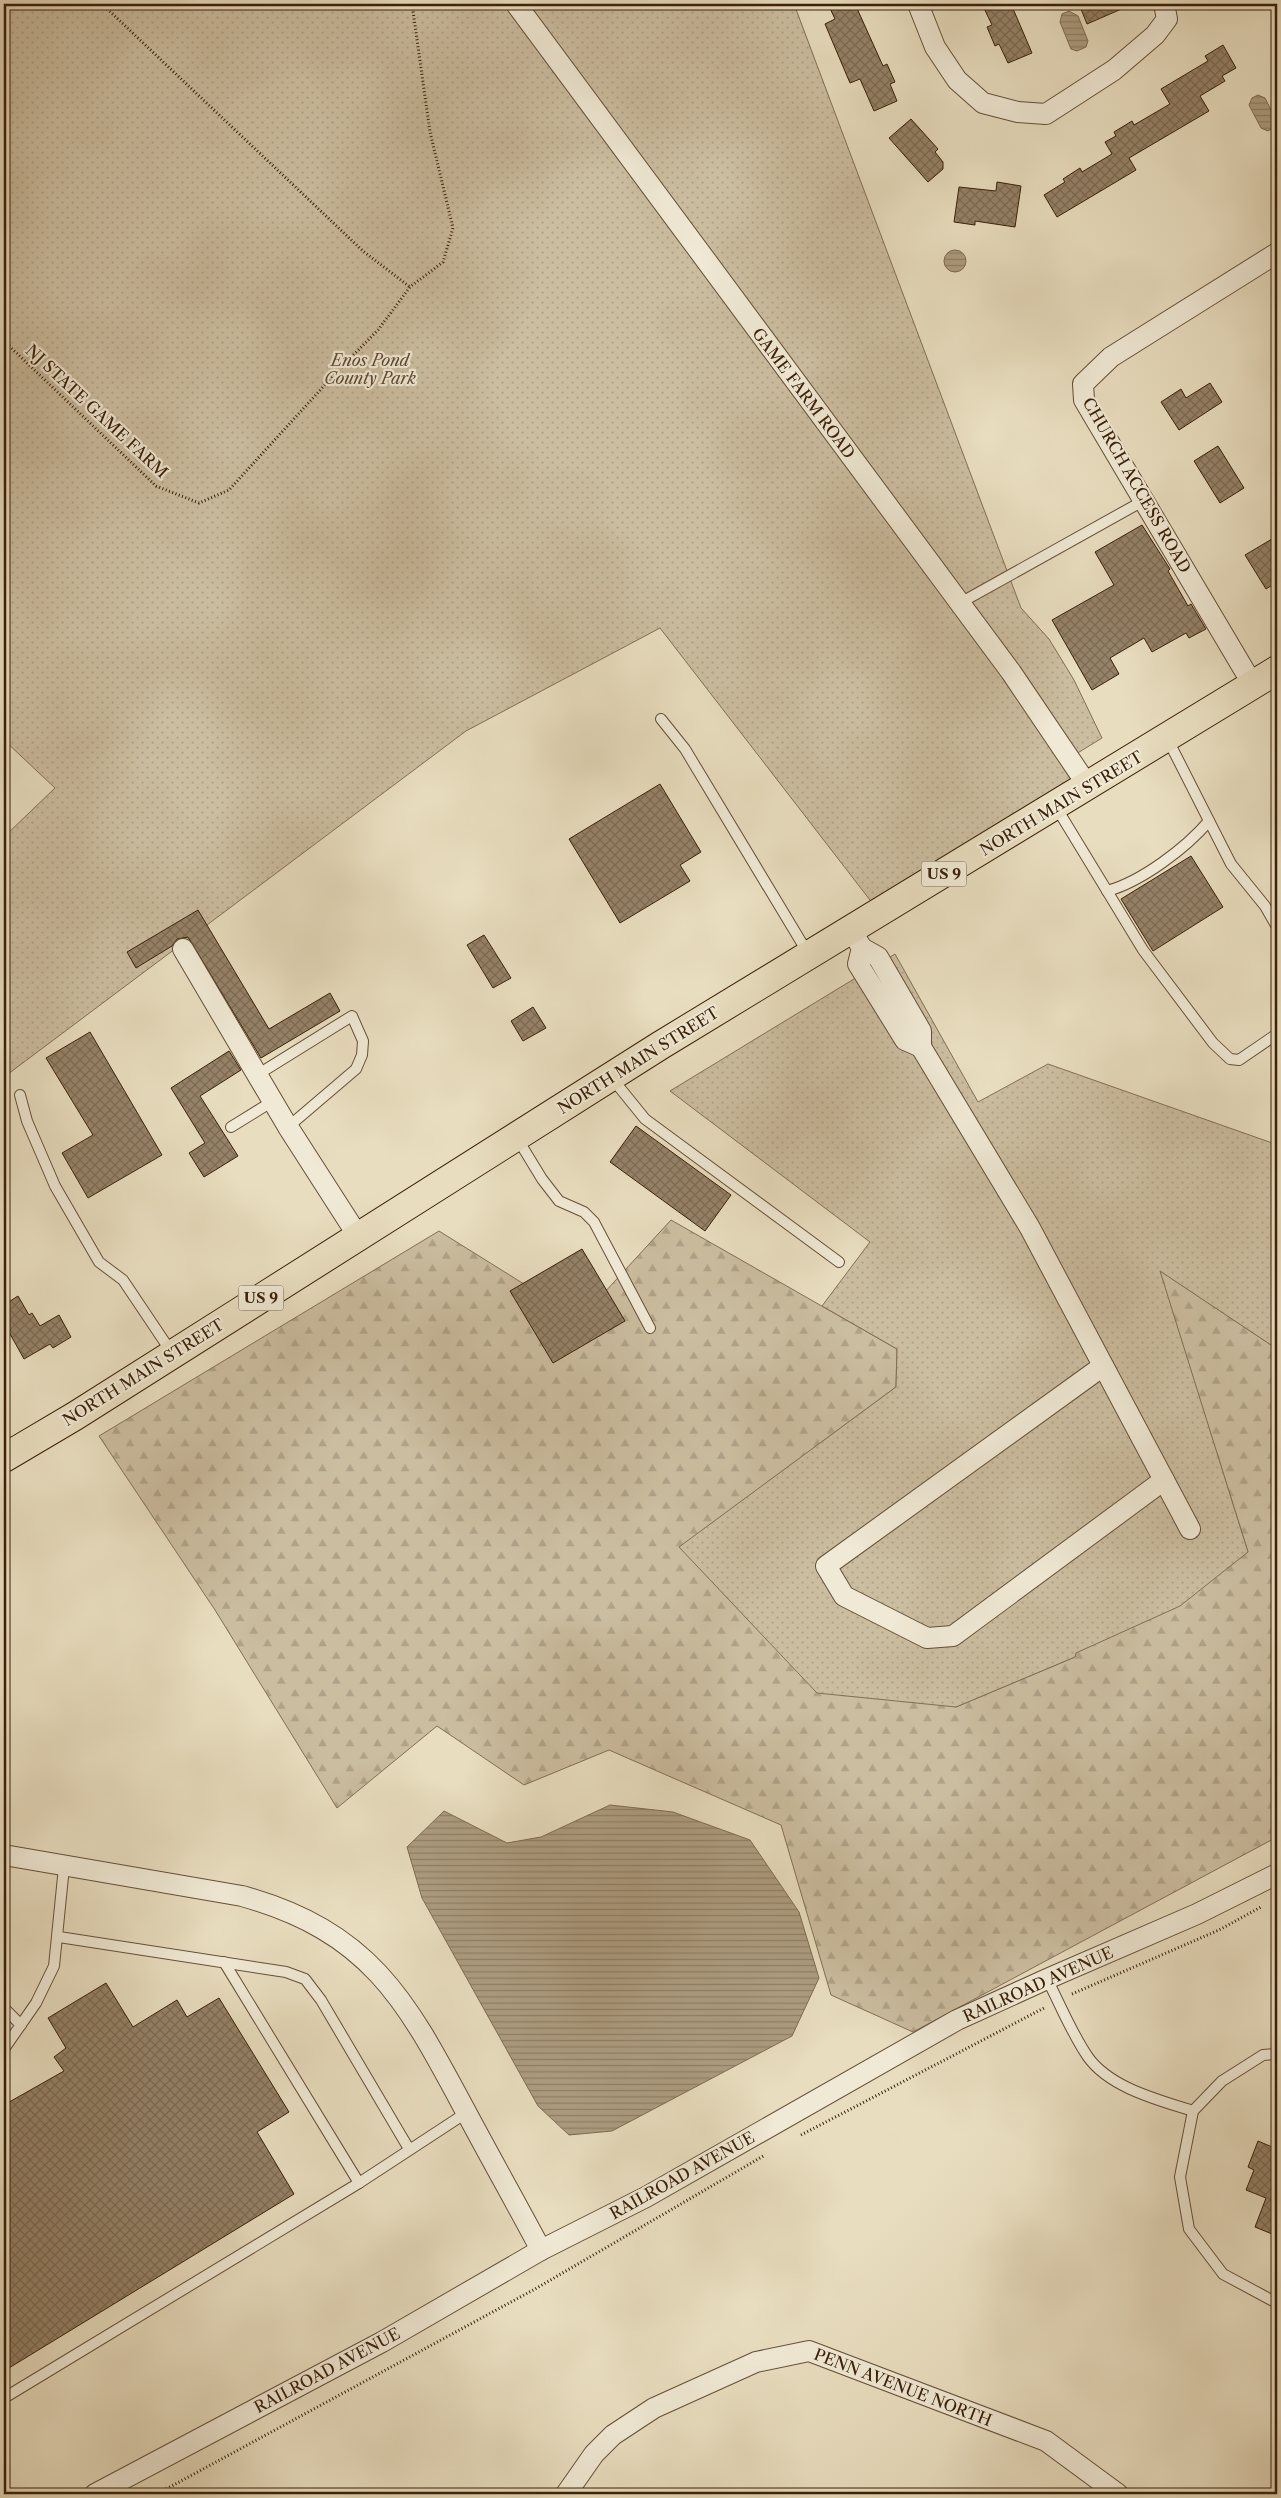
<svg xmlns="http://www.w3.org/2000/svg" width="1281" height="2498" font-family="'Libre Caslon Text',serif">
  <style>
    .forest { fill: url(#forest-firs); stroke: #836e55 }
    .park { fill: url(#park-dots); stroke: #836e55 }
    .water { fill: url(#water-rules); stroke: #7f6b51 }
    .building { fill: url(#building-cross-hatch); stroke: #3b200a }
    .lines { fill: none; stroke-linecap: round; stroke-linejoin: round }
    .service-casing { stroke: #664f37; stroke-width: 12 }
    .minor-casing { stroke: #664f37; stroke-width: 22 }
    .trunk-casing { stroke: #3b200a; stroke-width: 30 }
    .path { stroke: #3b200a; stroke-width: 3; stroke-dasharray: 1 2.5; stroke-linecap: butt }
    .service { stroke: #f0e9d5; stroke-width: 10 }
    .minor { stroke: #f0e9d5; stroke-width: 20 }
    .trunk { stroke: #e8ddbf; stroke-width: 28 }
    .labels { text-anchor: middle; stroke-width: 4.5; stroke-linejoin: round; paint-order: stroke }
    .shield { fill: #f0e9d5; stroke: #715c47; stroke-width: 1 }
    .shield-label { font-size: 15px; font-weight: bold; fill: #3b200a }
    .park-label { font-size: 16px; font-style: italic; fill: #5f4730; stroke: #f0e9d5 }
    .street-label { font-size: 16px; fill: #3b200a; stroke: #f0e9d5 }
  </style>
  <defs>
    <pattern id="forest-firs" width="22" height="20" patternUnits="userSpaceOnUse" patternTransform="scale(1.25)"><rect width="22" height="20" fill="#cbbda0"/><path d="M5 1l3.5 6h-7zM16 11l3.5 6h-7z" fill="#afa288"/></pattern>
    <pattern id="park-dots" width="8" height="8" patternUnits="userSpaceOnUse" patternTransform="scale(1.25)"><rect width="8" height="8" fill="#cbbda0"/><path d="M2 2h.1M6 6h.1" fill="none" stroke="#afa288" stroke-width="1.8" stroke-linecap="round"/></pattern>
    <pattern id="water-rules" width="6" height="5" patternUnits="userSpaceOnUse" patternTransform="scale(1.25)"><rect width="6" height="5" fill="#ad9d81"/><path d="M0 2.5h6" fill="none" stroke="#8e8068"/></pattern>
    <pattern id="building-cross-hatch" width="8" height="8" patternUnits="userSpaceOnUse" patternTransform="scale(1.25)"><rect width="8" height="8" fill="#958268"/><path d="M0 0l8 8M0 8l8-8" fill="none" stroke="#7b6a54"/></pattern>
  </defs>
  <rect width="100%" height="100%" fill="#e8ddbf"/>
  <filter id="stains"><feTurbulence type="fractalNoise" baseFrequency=".004" numOctaves="4"/><feColorMatrix values="0 0 0 0 .2 0 0 0 0 .09 0 0 0 0 .02 0 0 0 .5 -.17"/></filter>
  <radialGradient id="worn" r=".72"><stop offset=".6" stop-color="#630" stop-opacity="0"/><stop offset="1" stop-color="#630" stop-opacity=".3"/></radialGradient>
  <polygon class="forest" points="671,1220 897,1349 896,1387 680,1547 956,1707 1075,1657 1076,1653 1248,1552 1159,1270 1277,1349 1277,1837 913,2032 831,1995 781,1825 609,1750 524,1785 437,1726 337,1808 215,1610 99,1436 439,1231 580,1319"/>
  <g class="park">
    <polygon points="4,4 794,4 1021,608 1049,639 1074,680 1102,738 1076,754 1088,786 880,913 660,628 466,731 4,1077 4,837 55,788 4,740"/>
    <polygon points="895,954 978,1102 1048,1064 1275,1144 1277,1143 1277,1349 1160,1271 1248,1552 1180,1606 1076,1653 1075,1657 956,1707 817,1693 679,1547 896,1387 897,1349 822,1306 870,1242 670,1091"/>
  </g>
  <g class="water">
    <polygon points="1069,11 1078,16 1088,41 1086,47 1077,51 1071,49 1060,22 1062,14"/>
    <polygon points="1258,95 1265,98 1276,120 1273,128 1268,131 1261,128 1249,105 1252,98"/>
    <circle cx="955" cy="261" r="11"/>
    <polygon points="610,1805 673,1812 750,1840 799,1912 819,1978 792,2036 612,2131 569,2135 538,2106 422,1898 407,1847 444,1811 507,1843 541,1837"/>
  </g>
  <g class="building">
    <polygon points="828,4 855,4 883,66 887,64 895,82 890,84 897,101 874,111 860,79 850,83 825,24 835,19"/>
    <polygon points="982,4 1011,4 1032,53 1008,63 999,44 995,46 987,27 992,25"/>
    <polygon points="1079,4 1133,4 1087,24"/>
    <polygon points="1223,45 1236,68 1222,76 1225,81 1200,96 1209,111 1129,158 1136,170 1057,217 1044,195 1065,182 1063,179 1080,168 1082,172 1112,154 1105,142 1116,136 1114,132 1132,121 1134,125 1170,104 1161,89 1208,61 1205,56"/>
    <polygon points="911,119 938,149 935,152 943,162 943,169 928,182 889,138"/>
    <polygon points="997,182 1021,186 1015,227 975,221 975,225 954,222 959,187 996,191"/>
    <polygon points="1210,383 1222,402 1179,430 1161,402 1181,389 1186,398"/>
    <polygon points="1218,446 1244,488 1220,503 1194,461"/>
    <polygon points="1142,525 1170,569 1168,571 1188,606 1191,604 1206,629 1189,638 1186,633 1152,652 1144,638 1110,658 1119,674 1092,690 1052,620 1114,585 1095,552"/>
    <polygon points="1277,536 1277,582 1266,589 1245,555"/>
    <polygon points="660,784 701,852 680,865 690,881 620,923 569,839"/>
    <polygon points="1191,856 1223,907 1153,951 1121,899"/>
    <polygon points="198,910 269,1029 330,993 340,1011 261,1058 188,937 177,939 172,946 136,968 127,952"/>
    <polygon points="484,935 511,978 493,988 467,945"/>
    <polygon points="533,1007 546,1028 523,1041 511,1021"/>
    <polygon points="90,1032 162,1155 88,1198 62,1153 93,1135 46,1058"/>
    <polygon points="229,1051 241,1070 200,1096 238,1156 204,1177 189,1153 205,1143 171,1088"/>
    <polygon points="636,1126 731,1195 705,1231 610,1162"/>
    <polygon points="582,1249 625,1321 553,1363 510,1291"/>
    <polygon points="18,1296 29,1315 32,1313 40,1326 59,1315 71,1337 53,1348 50,1344 24,1359 4,1323 4,1305"/>
    <polygon points="106,1983 133,2027 177,2000 187,2017 219,1998 289,2112 257,2132 294,2194 4,2371 4,2105 64,2071 54,2057 66,2048 48,2018"/>
    <polygon points="1258,2141 1277,2149 1277,2236 1255,2227 1266,2198 1246,2190 1254,2170 1248,2167"/>
  </g>
  <g class="lines">
    <g class="service-casing">
      <g id="service">
        <polyline points="960,603 1143,501"/>
        <polyline points="661,719 685,749 809,955"/>
        <polyline points="1167,738 1231,864 1265,906 1277,927"/>
        <polyline points="1056,807 1143,950 1213,1043 1230,1059 1239,1060 1277,1034"/>
        <path d="M1107,891C1141,882 1186,848 1209,821"/>
        <polyline points="257,1075 352,1016 363,1041 362,1055 356,1069 288,1127"/>
        <polyline points="611,1077 645,1119 839,1262"/>
        <polyline points="20,1095 27,1121 55,1186 99,1262 123,1280 172,1353"/>
        <polyline points="231,1127 273,1101"/>
        <polyline points="517,1138 542,1179 559,1201 584,1212 594,1222 650,1328"/>
        <polyline points="59,1937 286,1972 305,1979 321,2000 409,2149"/>
        <polyline points="224,1962 359,2183"/>
        <path d="M1047,1979C1060,2004 1072,2034 1088,2057C1110,2088 1159,2100 1193,2111"/>
        <polyline points="4,2008 21,2025"/>
        <polyline points="4,2049 36,2003 54,1966 64,1867"/>
        <polyline points="1277,2054 1263,2055 1222,2081 1193,2111 1180,2177 1189,2229 1223,2274 1277,2303"/>
        <polyline points="4,2398 359,2183 466,2113"/>
      </g>
    </g>
    <g class="minor-casing">
      <g id="minor">
        <polyline points="516,4 1011,672 1088,786"/>
        <polyline points="918,4 935,47 957,80 983,103 1018,112 1046,114 1114,70 1155,35 1167,19 1164,4"/>
        <polyline points="1253,685 1084,400 1083,384 1111,357 1277,253"/>
        <polyline points="851,930 862,948 878,957 921,1031 921,1047 905,1040 858,964 862,948"/>
        <polyline points="183,949 288,1127 358,1236"/>
        <polyline points="921,1047 1030,1228 1190,1529"/>
        <polyline points="1103,1366 826,1566 844,1596 927,1638 953,1636 1164,1480"/>
        <path d="M4,1855L242,1896C371,1932 406,2000 465,2110C490,2157 516,2203 541,2250"/>
        <polyline points="95,2494 382,2342 541,2250 646,2197 957,2020 1047,1979 1197,1914 1277,1874"/>
        <polyline points="566,2494 594,2454 613,2435 654,2408 756,2362 809,2351 1046,2441 1118,2494"/>
      </g>
    </g>
    <g class="trunk-casing">
      <polyline id="trunk" points="4,1458 75,1416 661,1045 1277,670"/>
    </g>
    <g class="path">
      <polyline points="102,4 363,251 410,287"/>
      <polyline points="4,341 156,486 199,503 229,490 333,376 378,330 410,287 443,262 453,228 430,132 412,4"/>
      <polyline points="1072,1994 1219,1930 1261,1907"/>
      <polyline points="801,2135 1044,2008"/>
      <polyline points="157,2494 535,2289 765,2155"/>
    </g>
    <use href="#service" class="service"/>
    <use href="#minor" class="minor"/>
    <use href="#trunk" class="trunk"/>
  </g>
  <g class="labels">
    <g class="shield">
      <rect x="921.5" y="861.5" width="45" height="25" rx="4"/>
      <rect x="238.5" y="1285.5" width="45" height="25" rx="4"/>
    </g>
    <g class="shield-label">
      <text x="944" y="879">US 9</text>
      <text x="261" y="1303">US 9</text>
    </g>
    <g class="park-label">
      <text x="370" y="366">Enos Pond<tspan x="370" dy="18">County Park</tspan></text>
    </g>
    <g class="street-label">
      <text transform="translate(804 393) rotate(53)" y="6">GAME FARM ROAD</text>
      <text transform="translate(97 411) rotate(43)" y="6">NJ STATE GAME FARM</text>
      <text transform="translate(1137 485) rotate(60)" y="6">CHURCH ACCESS ROAD</text>
      <text transform="translate(1061 803) rotate(-31)" y="6">NORTH MAIN STREET</text>
      <text transform="translate(638 1060) rotate(-32)" y="6">NORTH MAIN STREET</text>
      <text transform="translate(143 1372) rotate(-32)" y="6">NORTH MAIN STREET</text>
      <text transform="translate(1038 1984) rotate(-24)" y="6">RAILROAD AVENUE</text>
      <text transform="translate(682 2175) rotate(-29)" y="6">RAILROAD AVENUE</text>
      <text transform="translate(327 2370) rotate(-28)" y="6">RAILROAD AVENUE</text>
      <text transform="translate(903 2387) rotate(21)" y="6">PENN AVENUE NORTH</text>
    </g>
  </g>
  <rect width="1281" height="2498" fill="none" stroke="#e8ddbf" stroke-width="20"/>
  <rect x="5" y="5" width="1271" height="2488" fill="none" stroke="#3b200a" stroke-width="2.5"/>
  <rect x="10" y="10" width="1261" height="2478" fill="none" stroke="#3b200a"/>
  <rect width="100%" height="100%" filter="url(#stains)"/>
  <rect width="100%" height="100%" fill="url(#worn)"/>
</svg>
